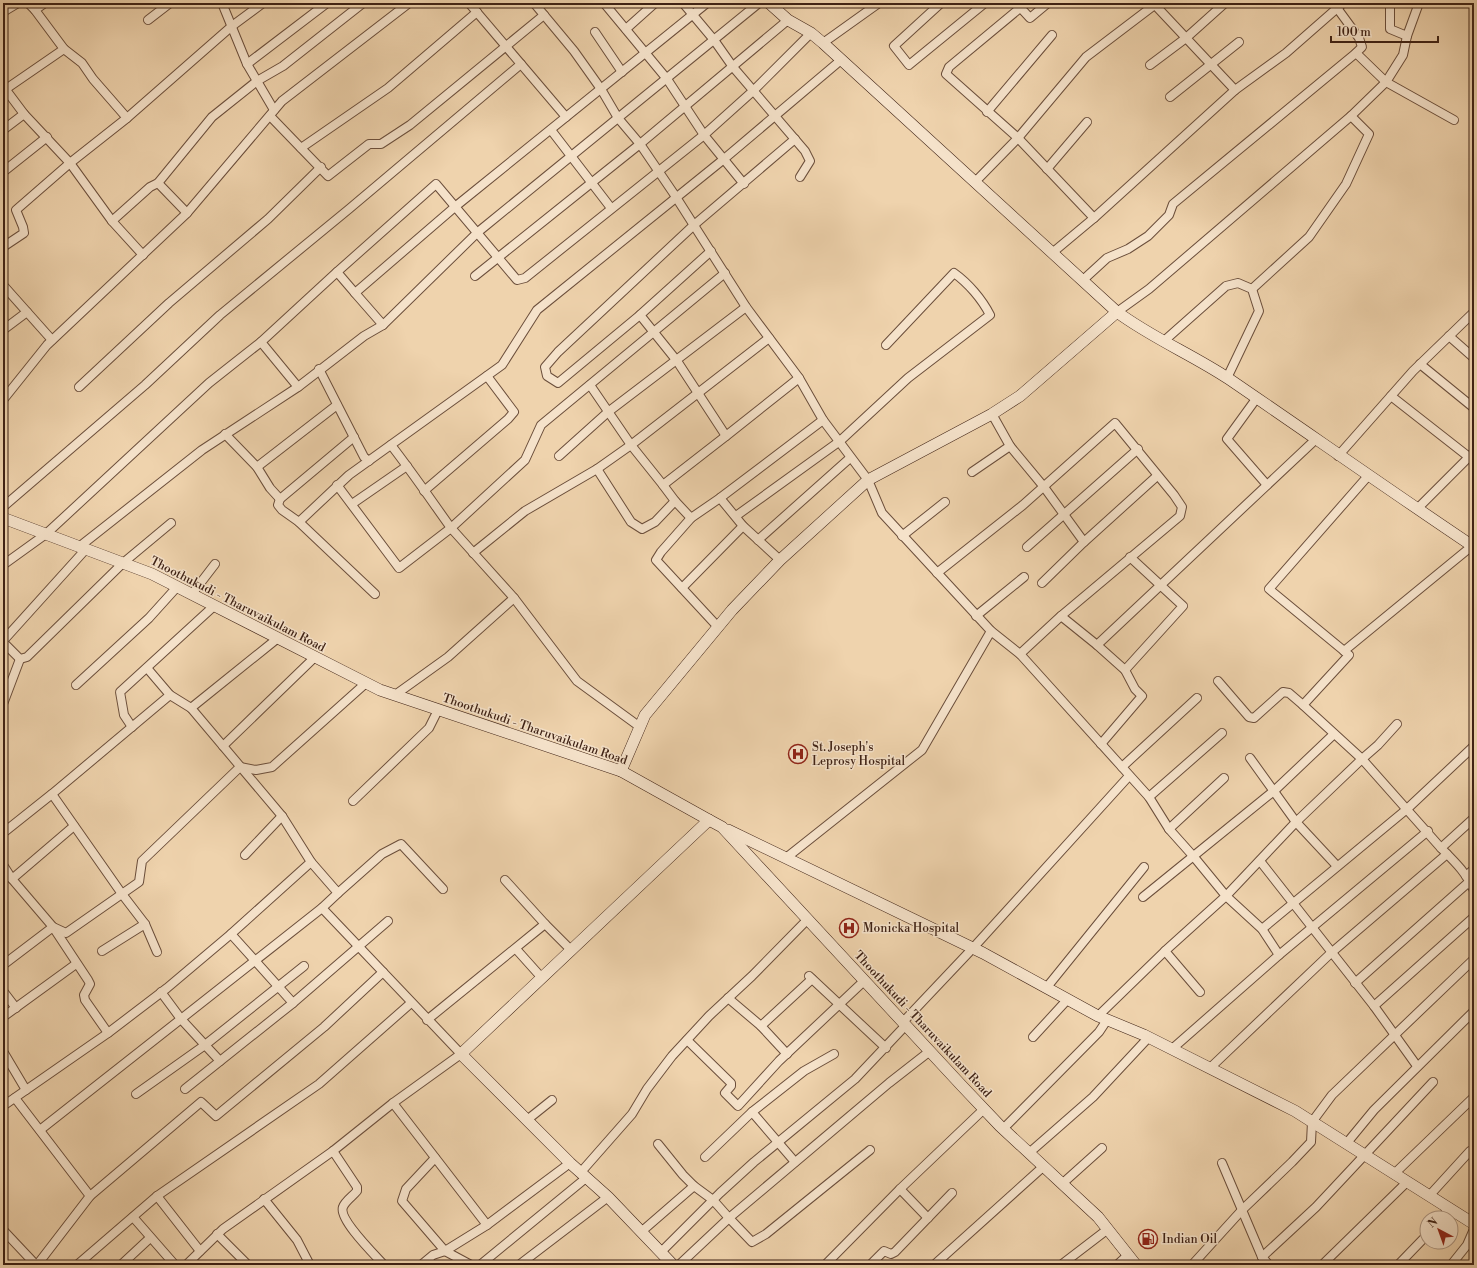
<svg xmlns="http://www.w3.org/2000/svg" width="1477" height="1268" font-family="'Libre Bodoni',serif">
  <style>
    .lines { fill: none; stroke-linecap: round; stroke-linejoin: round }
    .street-casing { stroke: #6b4e3b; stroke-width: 10 }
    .secondary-casing { stroke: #3f2215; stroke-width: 12 }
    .street { stroke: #f5e2ca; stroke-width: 8 }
    .secondary { stroke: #f5e2ca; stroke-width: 11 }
    .labels { text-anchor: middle; stroke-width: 3; stroke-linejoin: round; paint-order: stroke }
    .street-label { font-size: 12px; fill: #3f2215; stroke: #f5e2ca }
    .poi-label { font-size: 12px; fill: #3f2215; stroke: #f5e2ca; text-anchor: start }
  </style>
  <rect width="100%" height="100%" fill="#efd3ad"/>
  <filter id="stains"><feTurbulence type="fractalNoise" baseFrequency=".005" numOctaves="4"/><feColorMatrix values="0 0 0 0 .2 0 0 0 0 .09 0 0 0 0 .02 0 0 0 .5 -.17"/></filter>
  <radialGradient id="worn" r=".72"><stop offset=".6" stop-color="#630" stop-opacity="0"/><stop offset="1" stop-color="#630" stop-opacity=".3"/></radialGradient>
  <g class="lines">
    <g class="street-casing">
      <g id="street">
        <polyline points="28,3 35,10"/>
        <polyline points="222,3 247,64 274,110"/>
        <polyline points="469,3 566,117"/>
        <polyline points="534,3 574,51 601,89 618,118 640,144 674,194 746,307 799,378 823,420 868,480 882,513 991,631 1020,654 1061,616 1097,645 1315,440"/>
        <polyline points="604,3 667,79 704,135 744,184"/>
        <polyline points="683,3 714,40 733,67 805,151 810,161 800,177"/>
        <polyline points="941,3 894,46 909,65 985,3"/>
        <polyline points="1016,3 1030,18 1048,3"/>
        <polyline points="1390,3 1390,29 1407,36"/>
        <polyline points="1155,5 1235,90"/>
        <polyline points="1020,8 949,67 946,74 1018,138 1094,218"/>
        <polyline points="1337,8 1359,38 1362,47 1356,53 1386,82 1454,120"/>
        <polyline points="775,9 782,3"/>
        <polyline points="3,12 18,3"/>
        <polyline points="148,20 170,3"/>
        <polyline points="626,29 655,3"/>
        <polyline points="595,32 622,72"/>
        <polyline points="823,43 879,3"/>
        <polyline points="64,49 82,63 93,79 127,118"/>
        <polyline points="247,64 327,3"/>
        <polyline points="1150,65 1186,38 1225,3"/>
        <polyline points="3,86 24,114 70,163 112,221 143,255"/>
        <polyline points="3,91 64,49 35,10 45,3"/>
        <polyline points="1170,97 1239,42"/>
        <polyline points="987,112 1052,35"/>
        <polyline points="270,116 328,176 369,144 381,144 410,125 544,15"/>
        <polyline points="3,130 24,114"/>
        <polyline points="551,130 611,208"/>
        <polyline points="301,148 388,88 477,12"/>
        <polyline points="1047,169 1087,122"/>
        <polyline points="3,172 47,137"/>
        <polyline points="975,182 1018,138 1086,57 1157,3"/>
        <polyline points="158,183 187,213"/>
        <polyline points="112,221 150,187 158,183 212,117 257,81 283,66 363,3"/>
        <polyline points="3,247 24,233 23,227 16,210 70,163 127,118 232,26 263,3"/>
        <polyline points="711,251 640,315 558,383 547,376 545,367 558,352 694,225 795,139"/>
        <polyline points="1052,253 1094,218 1235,90 1286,53 1343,3"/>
        <polyline points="337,272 436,184 517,280 525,278 704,135 753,91 811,33"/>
        <polyline points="475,276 640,144 788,20"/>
        <polyline points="1083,280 1107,258 1128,249 1148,236 1169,215 1173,204 1356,53"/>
        <polyline points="3,285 52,340"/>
        <polyline points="1252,289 1309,237 1346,184 1369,134 1351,116"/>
        <polyline points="355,293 383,325"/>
        <polyline points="1117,312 1149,289 1351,116 1386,82 1403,55 1407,36 1419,3"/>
        <polyline points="640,315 677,361 726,436 799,378"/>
        <polyline points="3,330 27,312"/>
        <polyline points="1449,336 1474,358"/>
        <polyline points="1164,341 1226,286 1238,283 1252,289 1259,311 1227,378"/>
        <polyline points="1420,364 1474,408"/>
        <polyline points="319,369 364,457 369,461"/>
        <polyline points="590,385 631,445 663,485 726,436"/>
        <polyline points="79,387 169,303 268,219 321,167"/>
        <polyline points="298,387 261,342 337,272 355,293 456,206 707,3"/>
        <polyline points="1391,396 1474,461"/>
        <polyline points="1256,399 1227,439 1267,485"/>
        <polyline points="3,400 47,345 187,213 282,101 409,3"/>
        <polyline points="992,414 1010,446"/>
        <polyline points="225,434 257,467 270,488 280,499"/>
        <path d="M391,445C412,472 431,500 451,528L525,460L541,425L725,273"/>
        <polyline points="559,456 608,412 746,307"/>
        <polyline points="1338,456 1413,371 1474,312"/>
        <polyline points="257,467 337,405"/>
        <polyline points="597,469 631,522 642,529 655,522 675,501 663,485"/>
        <polyline points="972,472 1010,446 1044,487 1084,542 1157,476"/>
        <polyline points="337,485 399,568 451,528 514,598 448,657 395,695"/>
        <polyline points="424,491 508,419 514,412 487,376"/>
        <polyline points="720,498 743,526 780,560"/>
        <polyline points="675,501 691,518 720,498 823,420"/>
        <polyline points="352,504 407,466"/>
        <polyline points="3,507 145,385 220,315 349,209 521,64"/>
        <polyline points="1417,509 1474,452"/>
        <path d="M736,516L840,441L908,378L990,315C982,299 968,283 954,273L886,345"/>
        <polyline points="691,518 661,552 656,560 718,627"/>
        <polyline points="299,522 282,510 278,505 280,499 354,437"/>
        <polyline points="902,536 945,502"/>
        <polyline points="758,540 850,458"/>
        <polyline points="79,547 202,450 298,387 364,336 383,325 478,232 759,3"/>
        <polyline points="1027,547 1138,449"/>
        <polyline points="473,553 525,511 597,469 631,445 769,338"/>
        <polyline points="3,565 46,534 209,383 261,342"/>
        <polyline points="937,573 1023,505 1115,423 1174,495 1182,507 1180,516 1061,616"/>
        <polyline points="1042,583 1084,542"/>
        <polyline points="682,588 743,526"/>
        <polyline points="192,594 215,564"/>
        <polyline points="375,594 299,522 349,475 502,365 537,310 724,159 841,60"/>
        <polyline points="514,598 577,681 640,727"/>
        <polyline points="976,616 1024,577"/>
        <polyline points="3,641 86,549"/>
        <polyline points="3,642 20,659 27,657 123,563 171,523"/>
        <polyline points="1097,645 1125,670 1183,606 1130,557"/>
        <polyline points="1344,651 1472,546"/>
        <polyline points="1020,654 1122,767 1197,698"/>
        <polyline points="147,668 170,695"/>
        <polyline points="1218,681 1249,717 1254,718 1283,692 1289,693 1303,705"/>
        <polyline points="76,685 149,618 177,587"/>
        <polyline points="3,704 20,659"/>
        <path d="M1397,724L1378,745L1362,759L1441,848C1454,861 1467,873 1474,891"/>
        <polyline points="132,727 124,715 120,692 214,606"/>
        <polyline points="1101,744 1142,696 1135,689 1125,670"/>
        <polyline points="223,746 315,657"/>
        <polyline points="1250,758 1296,822 1337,866"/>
        <polyline points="1122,767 1149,797 1169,829 1194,857 1226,896 1262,929 1279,955 1172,1049"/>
        <polyline points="52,794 122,894 145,924 157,952"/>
        <polyline points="1149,797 1222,733"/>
        <polyline points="353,801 429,728 438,710"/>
        <polyline points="1169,829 1224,778"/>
        <polyline points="3,833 52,794 170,695 191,708 278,638"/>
        <polyline points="1441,848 1474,818"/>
        <polyline points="245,855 282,816"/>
        <polyline points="786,858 922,750 991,631"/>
        <polyline points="1260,861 1374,1006 1417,1066"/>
        <polyline points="3,865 12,879 53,927 88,980 90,984 84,995 85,1000 108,1033"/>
        <polyline points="1466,876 1474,869"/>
        <polyline points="12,879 74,826"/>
        <polyline points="505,880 545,924"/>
        <polyline points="338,893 382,854 401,844 443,889"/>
        <polyline points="1143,897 1275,790 1334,734"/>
        <polyline points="1262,929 1407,809 1474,746"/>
        <polyline points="231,934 293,1003 388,921"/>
        <polyline points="516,949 542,978"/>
        <polyline points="102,951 145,924"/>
        <polyline points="1165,951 1200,992"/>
        <polyline points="1279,955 1428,831"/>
        <polyline points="3,965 53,927 66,933 139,882 142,861 240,767 256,770 272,767 366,683"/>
        <polyline points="809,976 886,1048"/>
        <polyline points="1355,983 1470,881"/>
        <polyline points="1047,987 1144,867"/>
        <polyline points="3,991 16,1008"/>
        <polyline points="161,992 181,1019 205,1045 304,966"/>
        <polyline points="728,998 761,1026 812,979"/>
        <polyline points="1374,1006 1474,917"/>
        <polyline points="1098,1016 1165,951 1226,896 1296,822 1362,759 1303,705 1349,655 1269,589 1368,476"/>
        <polyline points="3,1017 76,964"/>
        <polyline points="427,1020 545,924 571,950"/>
        <polyline points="903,1022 973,948 1129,776"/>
        <polyline points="761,1026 787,1054"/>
        <polyline points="1033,1037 1067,1000"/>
        <polyline points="687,1040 731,1083 731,1086 725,1093 738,1106 779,1061 864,981"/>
        <polyline points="4,1053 26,1090"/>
        <polyline points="1210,1068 1331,953 1447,854"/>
        <polyline points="185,1089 293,1003"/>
        <polyline points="136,1094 205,1045 220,1061"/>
        <polyline points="15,1098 90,1196 37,1265"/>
        <polyline points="393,1103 487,1225 570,1163"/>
        <polyline points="3,1106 108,1033 167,988 231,934 311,862 282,816 191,708"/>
        <polyline points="527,1120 552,1100"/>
        <polyline points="1003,1129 1099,1032 1107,1020"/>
        <polyline points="40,1130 322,908"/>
        <polyline points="658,1144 683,1175 694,1186 713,1200 729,1218 889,1083 930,1051"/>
        <polyline points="1346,1144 1374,1110 1474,1011"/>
        <path d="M333,1151L357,1187V1191C353,1196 345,1201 343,1207C338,1219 376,1256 384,1265"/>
        <polyline points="1029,1153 1093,1097 1149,1037"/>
        <polyline points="705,1157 752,1112"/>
        <polyline points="435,1158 406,1189 402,1201 445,1251 487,1225"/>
        <polyline points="795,1162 752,1112 804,1071 834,1054"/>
        <polyline points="1222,1163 1262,1257 1269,1265"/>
        <polyline points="581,1172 632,1114 647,1089 672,1056 709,1016 752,976 807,920"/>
        <polyline points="1394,1174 1474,1097"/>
        <polyline points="1063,1183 1102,1148"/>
        <polyline points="900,1189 928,1218"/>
        <polyline points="90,1196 201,1102 216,1116 324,1027 383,972"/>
        <polyline points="157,1196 200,1251"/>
        <polyline points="1429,1196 1470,1151"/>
        <polyline points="264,1199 297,1240 310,1265"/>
        <polyline points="133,1217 175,1265"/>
        <polyline points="1441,1218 1449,1208"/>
        <polyline points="3,1230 36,1265"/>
        <polyline points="641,1232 694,1186"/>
        <polyline points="217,1234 248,1265"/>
        <polyline points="661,1252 720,1193 754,1162 855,1079 906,1025"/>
        <polyline points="1262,1257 1316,1207 1433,1082"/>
        <polyline points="77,1265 157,1196 319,1084 411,1003"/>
        <polyline points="121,1265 150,1238"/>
        <polyline points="186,1265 223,1229 333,1151 393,1103 461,1054 322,908 338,893 311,862"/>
        <polyline points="421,1265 433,1255 445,1251 471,1265"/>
        <polyline points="480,1265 586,1178"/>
        <polyline points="519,1265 608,1197"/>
        <polyline points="679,1265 729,1218 752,1242 766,1234 870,1150"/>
        <polyline points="825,1265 900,1189 984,1109"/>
        <polyline points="870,1265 884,1251 891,1254 895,1252 952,1193"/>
        <polyline points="934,1265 1044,1166"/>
        <polyline points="1061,1265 1108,1229"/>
        <polyline points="1117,1265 1128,1255"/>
        <polyline points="1192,1265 1242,1210 1292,1162 1311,1142 1312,1122 1332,1095 1474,959"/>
        <polyline points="1322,1265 1407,1182"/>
        <polyline points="1398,1265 1427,1235"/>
        <polyline points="1451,1265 1467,1245 1474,1229"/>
      </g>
    </g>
    <g class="secondary-casing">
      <g id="secondary">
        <path d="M769,3L788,20L811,33L823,43L1117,312C1152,338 1193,355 1229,379C1311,435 1392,492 1474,547"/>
        <polyline points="3,518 152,574 380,690 621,771 709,820 722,827 962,1086 1000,1126 1098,1217 1136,1265"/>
        <polyline points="621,771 645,715 732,610 780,560 868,480 992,414 1020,396 1117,312"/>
        <polyline points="728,830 983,953 1098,1016 1144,1035 1295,1111 1474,1224"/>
        <polyline points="673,1265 608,1197 570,1163 461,1054 709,820"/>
      </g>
    </g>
    <use href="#street" class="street"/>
    <use href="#secondary" class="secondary"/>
  </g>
  <defs>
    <g id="hospital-ring" transform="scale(1)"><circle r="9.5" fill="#f5e2ca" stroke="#8f2418" stroke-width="1.5"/><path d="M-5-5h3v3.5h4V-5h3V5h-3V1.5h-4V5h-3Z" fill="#8f2418"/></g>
    <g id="fuel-ring" transform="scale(1)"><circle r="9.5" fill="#f5e2ca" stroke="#8f2418" stroke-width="1.5"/><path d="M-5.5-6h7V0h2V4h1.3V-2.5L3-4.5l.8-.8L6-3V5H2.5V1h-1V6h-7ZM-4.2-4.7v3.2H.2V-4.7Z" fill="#8f2418"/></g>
  </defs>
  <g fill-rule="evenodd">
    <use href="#hospital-ring" x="798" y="754"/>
    <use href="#hospital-ring" x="849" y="928"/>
    <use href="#fuel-ring" x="1148" y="1239"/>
  </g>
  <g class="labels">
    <g class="street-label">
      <text transform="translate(238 604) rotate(27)" y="4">Thoothukudi - Tharuvaikulam Road</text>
      <text transform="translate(535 729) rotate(19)" y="4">Thoothukudi - Tharuvaikulam Road</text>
      <text transform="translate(923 1024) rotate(47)" y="4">Thoothukudi - Tharuvaikulam Road</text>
    </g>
    <g class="poi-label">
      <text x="812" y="751">St. Joseph's<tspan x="812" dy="14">Leprosy Hospital</tspan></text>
      <text x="863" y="932">Monicka Hospital</text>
      <text x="1162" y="1243">Indian Oil</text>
    </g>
  </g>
  <rect width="1477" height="1268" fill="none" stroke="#efd3ad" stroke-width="16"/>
  <rect x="4" y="4" width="1469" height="1260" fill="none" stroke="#3f2215" stroke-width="2"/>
  <rect x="8" y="8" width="1461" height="1252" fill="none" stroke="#3f2215"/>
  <g transform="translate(1439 1230) rotate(319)"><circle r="19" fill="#f5e2ca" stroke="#ac9582"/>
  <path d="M0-3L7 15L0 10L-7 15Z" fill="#8f2418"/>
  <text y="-6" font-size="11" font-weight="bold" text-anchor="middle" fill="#3f2215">N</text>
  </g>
  <path d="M1331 36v6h107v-6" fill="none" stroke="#3f2215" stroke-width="2"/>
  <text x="1337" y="36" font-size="12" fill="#3f2215" stroke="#f5e2ca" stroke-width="3" paint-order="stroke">100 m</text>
  <rect width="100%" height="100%" filter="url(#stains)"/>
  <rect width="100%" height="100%" fill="url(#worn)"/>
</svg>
